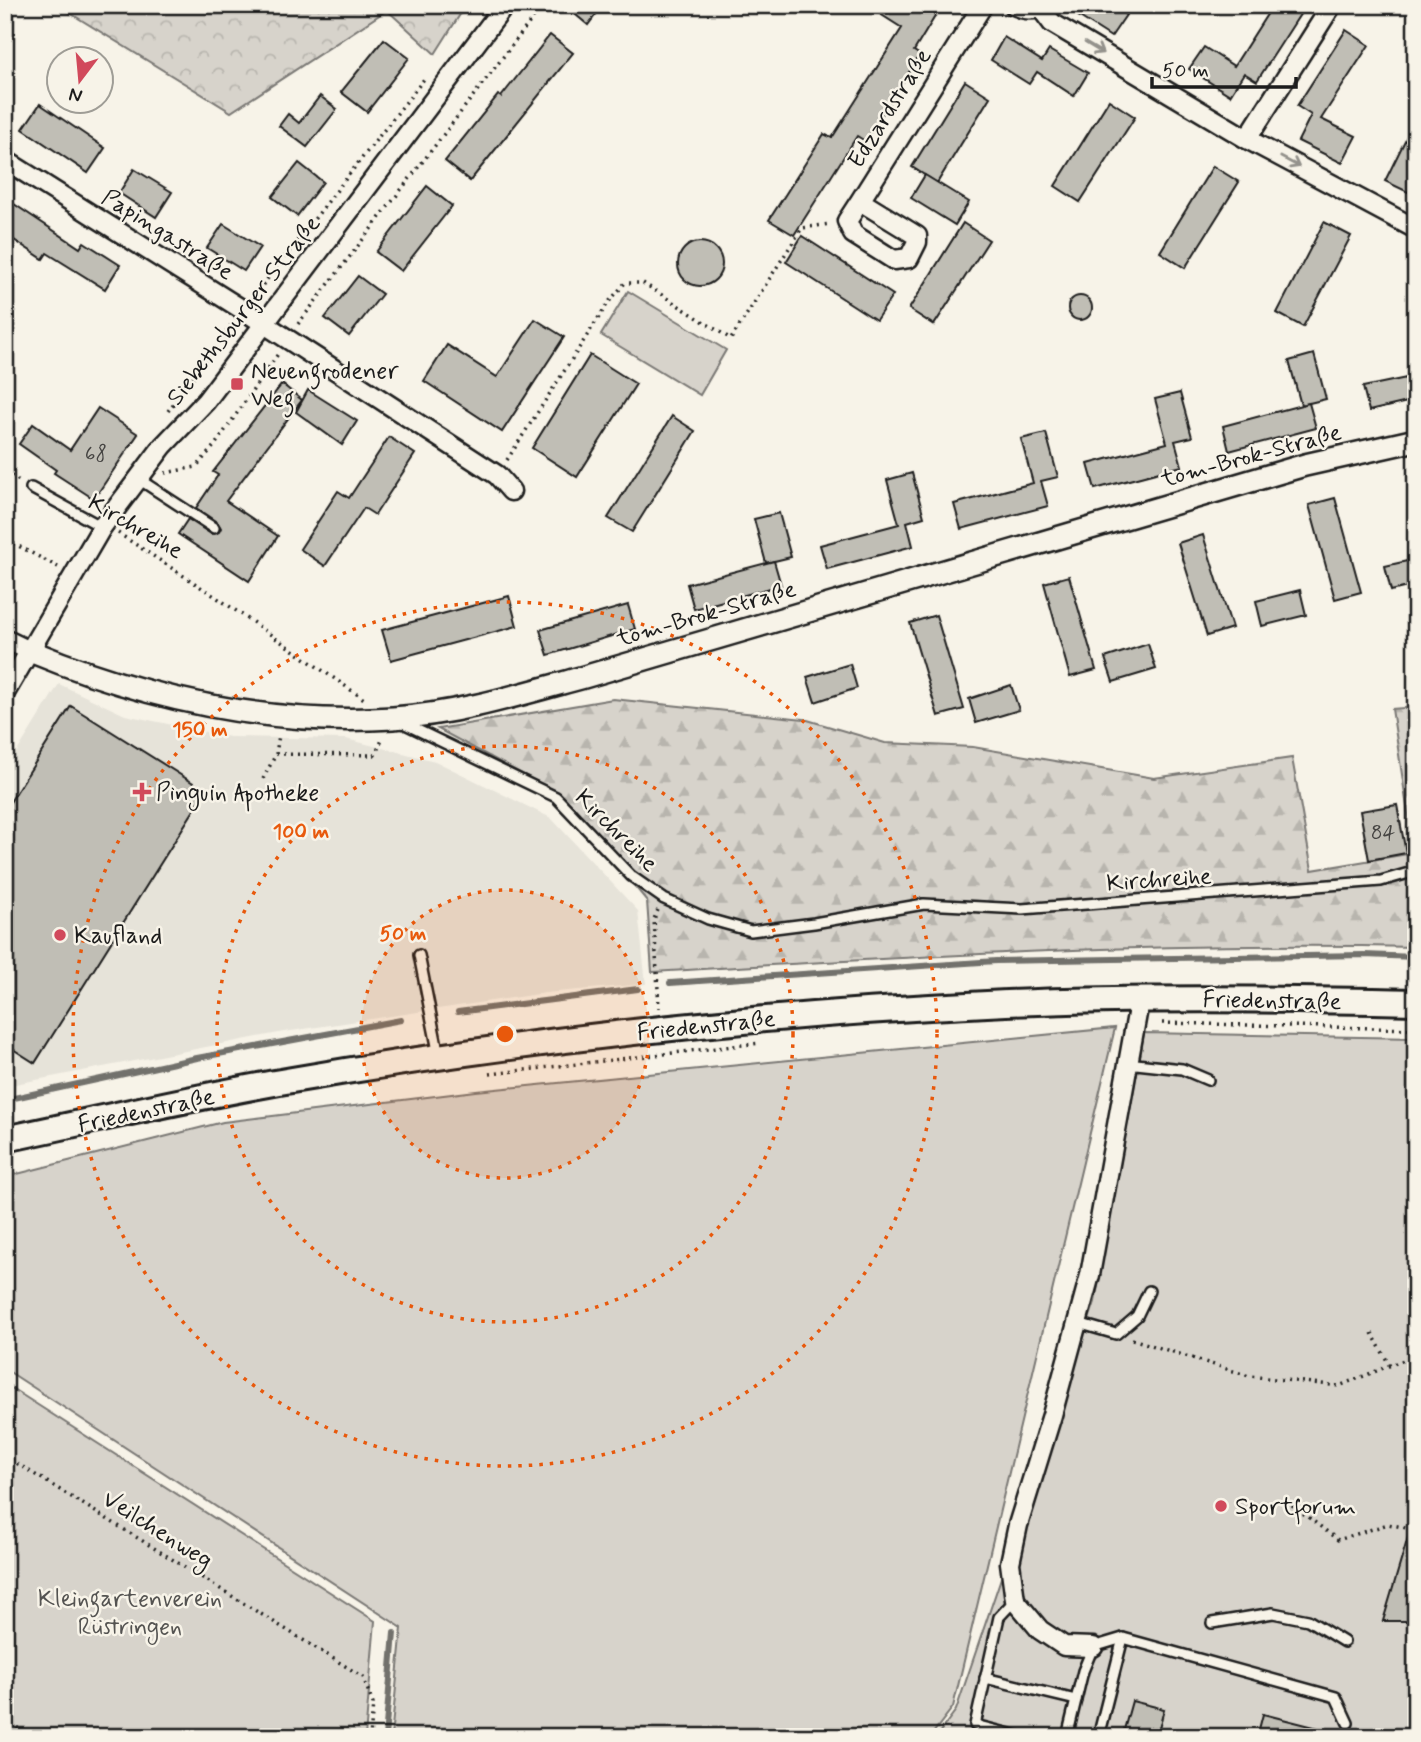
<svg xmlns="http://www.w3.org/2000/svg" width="1421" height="1742" font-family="Mynerve,sans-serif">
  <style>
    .built { fill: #e6e3d9 }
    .green { fill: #d7d3cb; stroke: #7a7874; stroke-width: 2 }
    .forest { fill: url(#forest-firs); stroke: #7a7874; stroke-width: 2 }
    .park { fill: url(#park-crowns); stroke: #7a7874; stroke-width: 2 }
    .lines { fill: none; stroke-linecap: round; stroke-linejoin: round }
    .stream { stroke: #72716c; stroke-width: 6 }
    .building { fill: #c0beb5; stroke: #1c1c1c; stroke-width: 2 }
    .service-casing { stroke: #1c1c1c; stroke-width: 14 }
    .minor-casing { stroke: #1c1c1c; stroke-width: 23 }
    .tertiary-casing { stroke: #1c1c1c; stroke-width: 26 }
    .secondary-casing { stroke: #1c1c1c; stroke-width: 30 }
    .path { stroke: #1c1c1c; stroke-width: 3.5; stroke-dasharray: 2 5; stroke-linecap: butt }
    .service { stroke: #f7f3e8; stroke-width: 9 }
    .minor { stroke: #f7f3e8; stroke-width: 18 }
    .tertiary { stroke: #f7f3e8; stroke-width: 21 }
    .secondary { stroke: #f7f3e8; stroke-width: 24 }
    .oneway { stroke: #94928c }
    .ring { fill: none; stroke: #e8590c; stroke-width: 3.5; stroke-dasharray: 3.5 7 }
    .poi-dot { fill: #d1495b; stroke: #f7f3e8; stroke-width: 2.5 }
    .labels { text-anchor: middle; stroke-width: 5; stroke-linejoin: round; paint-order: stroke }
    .number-label { font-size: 21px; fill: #454442 }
    .street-label { font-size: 24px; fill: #1c1c1c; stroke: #f7f3e8 }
    .poi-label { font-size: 24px; fill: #1c1c1c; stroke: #f7f3e8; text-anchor: start }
    .park-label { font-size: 24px; fill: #545351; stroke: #f7f3e8 }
    .centre { fill: #e8590c; stroke: #f7f3e8; stroke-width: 3.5 }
    .ring-label { font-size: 21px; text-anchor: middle; font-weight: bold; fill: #e8590c; stroke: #f7f3e8; stroke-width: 5; stroke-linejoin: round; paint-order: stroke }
  </style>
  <defs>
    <pattern id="forest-firs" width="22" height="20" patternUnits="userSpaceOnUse" patternTransform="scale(1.75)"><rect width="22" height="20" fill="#d7d3cb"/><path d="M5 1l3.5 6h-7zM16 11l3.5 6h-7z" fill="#b8b5ae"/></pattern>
    <pattern id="park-crowns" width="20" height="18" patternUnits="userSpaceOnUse" patternTransform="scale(1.75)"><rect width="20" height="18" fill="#d7d3cb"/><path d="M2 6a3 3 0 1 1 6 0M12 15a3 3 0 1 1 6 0" fill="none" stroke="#b8b5ae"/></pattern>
  </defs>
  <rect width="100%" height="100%" fill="#f7f3e8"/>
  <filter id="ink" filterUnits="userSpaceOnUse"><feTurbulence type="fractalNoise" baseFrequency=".0143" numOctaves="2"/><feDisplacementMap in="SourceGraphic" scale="14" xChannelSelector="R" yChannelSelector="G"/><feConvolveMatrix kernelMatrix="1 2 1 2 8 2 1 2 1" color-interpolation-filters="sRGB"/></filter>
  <g filter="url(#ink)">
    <polygon class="built" points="59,684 125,715 230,737 346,739 435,761 551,818 638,911 646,984 545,993 284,1032 5,1086 5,771"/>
    <g class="green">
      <polygon points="628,291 726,350 700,395 601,335"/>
      <polygon points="1115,1028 953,1707 930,1737 391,1737 402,1628 5,1369 5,1177 223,1122 476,1091"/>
      <polygon points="1144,1033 1416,1038 1416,1737 936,1737 956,1710 1095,1302"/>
      <polygon points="5,1384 375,1621 365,1737 5,1737"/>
    </g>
    <path class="forest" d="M613,699L804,719L885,743L973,747L1154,778L1292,758L1312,870L1414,853L1392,709L1416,707V947C1161,941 906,957 652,972L647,901L558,793L438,729Z"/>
    <polygon class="park" points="57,5 466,5 435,54 387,10 231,112"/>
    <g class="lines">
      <g class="stream">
        <polyline points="670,983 996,961 1364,955 1416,957"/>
        <polyline points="458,1012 638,989"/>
        <polyline points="5,1100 197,1058 401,1020"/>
        <polyline points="385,1737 394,1633"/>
      </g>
    </g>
    <g class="building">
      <polygon points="564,5 603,5 588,25"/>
      <polygon points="866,5 942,5 914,51 920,55 904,80 865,141 857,136 794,235 769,220 824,134 832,138 902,28"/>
      <polygon points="1061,5 1112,5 1126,15 1111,37"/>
      <polygon points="1273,5 1306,5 1257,81 1244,73 1230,95 1189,69 1204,47 1234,66"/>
      <polygon points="1346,30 1369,45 1321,119 1356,136 1342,163 1298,141 1311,115 1297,106"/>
      <polygon points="550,35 573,53 470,181 445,161 498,95 501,97"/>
      <polygon points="1004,37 1042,61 1049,50 1088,73 1074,96 1037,72 1029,84 991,60"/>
      <polygon points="384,39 409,58 367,112 341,92"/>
      <polygon points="965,81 990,97 937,183 912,167"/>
      <polygon points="320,96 337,109 307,147 279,126 288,114 299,123"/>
      <polygon points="1109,100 1135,117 1080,202 1055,186"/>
      <polygon points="40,104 105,148 88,173 23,129"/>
      <polygon points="1416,118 1416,183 1410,193 1385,181"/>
      <polygon points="299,163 323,182 297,216 272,197"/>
      <polygon points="1213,166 1239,182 1185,268 1160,252"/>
      <polygon points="134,169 172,192 156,217 119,193"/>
      <polygon points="925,175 969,202 955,225 911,198"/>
      <polygon points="427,186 452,206 401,271 376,252"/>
      <polygon points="5,198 80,248 84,242 120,265 105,289 47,253 43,259 5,234"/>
      <polygon points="1324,222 1351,236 1303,327 1277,313"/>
      <polygon points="963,223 989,240 934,325 909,309"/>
      <polygon points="223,224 260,247 244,271 207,248"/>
      <polygon points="802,236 893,295 876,320 786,262"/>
      <circle cx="700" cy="264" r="22"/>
      <polygon points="358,276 382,294 349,336 325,318"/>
      <circle cx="1080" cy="308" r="12"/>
      <polygon points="535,319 564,337 502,432 424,381 447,345 497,377"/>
      <polygon points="1314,354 1326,399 1301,405 1289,361"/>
      <polygon points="590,355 636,384 577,477 532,448"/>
      <polygon points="1416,376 1416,400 1369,411 1363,387"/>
      <polygon points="282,384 302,400 226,501 278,536 249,581 178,534 188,519 211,534 219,532 221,528 218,523 196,508 218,475 213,472"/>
      <polygon points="308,390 357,421 342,445 296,412"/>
      <polygon points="1180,393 1192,437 1175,441 1182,466 1095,489 1088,464 1167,443 1155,399"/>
      <polygon points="1309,403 1316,428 1229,451 1223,426"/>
      <polygon points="98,408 138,434 94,499 54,473 56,470 19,444 33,424 70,450"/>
      <polygon points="672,416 695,431 632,532 608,518"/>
      <polygon points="1046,433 1058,477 1041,481 1048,506 961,529 954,504 1033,483 1021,439"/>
      <polygon points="389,437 415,454 375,515 364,508 325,566 300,549 338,491 349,498"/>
      <polygon points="912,473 924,517 907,522 913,546 827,569 820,545 899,524 887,480"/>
      <polygon points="1335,498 1361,592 1335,599 1309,505"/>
      <polygon points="779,513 791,557 766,563 754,519"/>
      <polygon points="1203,535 1232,628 1207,636 1178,543"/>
      <polygon points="1416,559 1416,585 1391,591 1385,566"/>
      <polygon points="774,561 781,585 694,609 687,584"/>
      <polygon points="1069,576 1096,670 1070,677 1044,583"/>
      <polygon points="1300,590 1306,615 1262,626 1256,601"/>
      <polygon points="509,596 517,626 391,660 382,630"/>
      <polygon points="628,605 635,629 548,655 540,630"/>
      <polygon points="936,615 964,709 938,716 910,623"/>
      <polygon points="1148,644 1156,669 1113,682 1105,658"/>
      <polygon points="850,664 857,688 815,702 807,677"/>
      <polygon points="1011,685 1019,710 976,723 969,699"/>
      <polygon points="71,706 206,791 35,1063 5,1044 5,810"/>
      <polygon points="1397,805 1406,853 1369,860 1360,811"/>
      <polygon points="1412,1524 1416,1525 1416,1621 1383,1621"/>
      <polygon points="1132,1701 1164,1709 1157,1737 1122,1737"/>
      <polygon points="1263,1714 1330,1731 1329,1737 1257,1737"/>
    </g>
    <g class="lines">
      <g class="service-casing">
        <g id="service">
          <polyline points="137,478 214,528"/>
          <polyline points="31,488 102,527"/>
          <polyline points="401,722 556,797 631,876 664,899 708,919 751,931 814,923 924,904 1022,909 1381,881 1416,871"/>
          <polyline points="419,955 439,1056"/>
          <polyline points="1127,1063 1182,1069 1208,1080"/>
          <polyline points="1078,1323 1116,1334 1137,1316 1149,1291"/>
          <polyline points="1015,1600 999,1617 975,1725 1022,1737"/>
          <polyline points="1212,1623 1273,1613 1308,1620 1344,1642"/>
          <polyline points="985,1678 1076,1700"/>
          <polyline points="1067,1737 1083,1671 1093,1647 1123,1638 1336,1697 1348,1723"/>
          <polyline points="1098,1737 1123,1638"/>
        </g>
      </g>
      <g class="minor-casing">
        <g id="minor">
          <path d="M1014,5C1024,10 1033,12 1043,5"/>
          <polyline points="1040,7 1052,23 1247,139 1416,229"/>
          <polyline points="1247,139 1332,5"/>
          <polyline points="5,160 243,310 497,475 511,491"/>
          <polyline points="860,201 917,236 917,242 909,258 894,260 853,234 847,221 860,201 983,5"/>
          <polyline points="5,639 30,651"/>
          <polyline points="5,693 102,527 163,446 206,401 505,5"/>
          <polyline points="1093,1647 1064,1646 1040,1630 1015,1600 1010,1563 1018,1525 1052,1415 1090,1275 1137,1014 1137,999"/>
        </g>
      </g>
      <g class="tertiary-casing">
        <path id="tertiary" d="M30,651C144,698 268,726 393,718C458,714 522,694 584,677L1305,465L1416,440"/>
      </g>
      <g class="secondary-casing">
        <path id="secondary" d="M5,1139C101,1119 196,1096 292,1080C521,1041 755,1015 987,1004C1130,997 1273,999 1416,1002"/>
      </g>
      <g class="path">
        <polyline points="254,296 424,79"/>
        <polyline points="298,324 543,5"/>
        <polyline points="168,411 232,324"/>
        <polyline points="507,460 608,303 625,283 643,283 731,339 802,228 831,224"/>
        <polyline points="5,472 21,482"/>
        <polyline points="165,473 196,467 215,445 278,354"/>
        <polyline points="118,533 219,599 364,699"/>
        <polyline points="7,540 58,567"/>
        <polyline points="276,754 375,755 383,738"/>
        <polyline points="263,779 276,754 279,735"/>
        <polyline points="658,910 654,919 659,1008"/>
        <polyline points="1162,1023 1416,1029"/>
        <polyline points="490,1074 760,1043"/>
        <polyline points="1372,1333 1390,1366"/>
        <polyline points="1132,1339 1249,1376 1339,1386 1416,1355"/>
        <polyline points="5,1456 363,1677 373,1704 370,1737"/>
        <polyline points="1292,1505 1338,1540 1388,1524 1416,1530"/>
        <polyline points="5,1720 32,1737"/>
      </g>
      <use href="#service" class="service"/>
      <use href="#minor" class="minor"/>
      <use href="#tertiary" class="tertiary"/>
      <use href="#secondary" class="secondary"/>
    </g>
    <defs><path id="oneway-shaft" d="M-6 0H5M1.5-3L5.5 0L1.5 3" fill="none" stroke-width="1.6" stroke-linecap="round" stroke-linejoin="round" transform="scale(1.75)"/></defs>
    <g class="oneway">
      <use href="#oneway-shaft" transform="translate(1094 48) rotate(31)"/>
      <use href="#oneway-shaft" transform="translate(1290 162) rotate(28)"/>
    </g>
  </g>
  <circle cx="505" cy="1034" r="144" fill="#e8590c" fill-opacity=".12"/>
  <g class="ring">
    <circle cx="505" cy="1034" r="144"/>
    <circle cx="505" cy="1034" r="288"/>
    <circle cx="505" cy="1034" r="432"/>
  </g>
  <g class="poi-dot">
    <rect x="230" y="377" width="14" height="14" rx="3.5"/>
    <path d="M138.5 781.5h7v7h7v7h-7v7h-7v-7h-7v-7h7z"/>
    <circle cx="60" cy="935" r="7"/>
    <circle cx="1221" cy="1506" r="7"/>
  </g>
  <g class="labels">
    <g class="number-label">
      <text x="96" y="460">68</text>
      <text x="1383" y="839">84</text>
    </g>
    <g class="street-label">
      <text transform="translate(889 108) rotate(-58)" y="8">Edzardstraße</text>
      <text transform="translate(168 234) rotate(32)" y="8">Papingastraße</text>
      <text transform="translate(243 310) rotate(-52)" y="8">Siebethsburger Straße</text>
      <text transform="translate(1251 455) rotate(-15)" y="8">tom-Brok-Straße</text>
      <text transform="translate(136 526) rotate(30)" y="8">Kirchreihe</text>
      <text transform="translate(706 613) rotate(-16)" y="8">tom-Brok-Straße</text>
      <text transform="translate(617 830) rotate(45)" y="8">Kirchreihe</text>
      <text transform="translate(1159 879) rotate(-4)" y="8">Kirchreihe</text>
      <text transform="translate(1272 1000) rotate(1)" y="8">Friedenstraße</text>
      <text transform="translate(706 1025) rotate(-6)" y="8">Friedenstraße</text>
      <text transform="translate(146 1110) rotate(-12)" y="8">Friedenstraße</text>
      <text transform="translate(158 1529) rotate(32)" y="8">Veilchenweg</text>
    </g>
    <g class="poi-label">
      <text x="251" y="378">Neuengrodener<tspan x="251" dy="28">Weg</tspan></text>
      <text x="156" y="800">Pinguin Apotheke</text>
      <text x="74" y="943">Kaufland</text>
      <text x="1235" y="1514">Sportforum</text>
    </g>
    <g class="park-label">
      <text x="130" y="1606">Kleingartenverein<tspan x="130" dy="28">Rüstringen</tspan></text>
    </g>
  </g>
  <circle cx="505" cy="1034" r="10" class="centre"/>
  <g class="ring-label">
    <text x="200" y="736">150 m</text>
    <text x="301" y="838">100 m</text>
    <text x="403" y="940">50 m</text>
  </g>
  <rect width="1421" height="1742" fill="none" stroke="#f7f3e8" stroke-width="28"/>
  <rect x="14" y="14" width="1393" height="1714" fill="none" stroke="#1c1c1c" stroke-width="2.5" filter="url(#ink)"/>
  <g transform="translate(80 80) rotate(196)"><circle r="33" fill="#f7f3e8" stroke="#9f9d96" stroke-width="2"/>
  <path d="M0-5L12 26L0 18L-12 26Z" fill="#d1495b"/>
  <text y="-10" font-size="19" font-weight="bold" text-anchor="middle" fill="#1c1c1c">N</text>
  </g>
  <path d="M1152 77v10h144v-10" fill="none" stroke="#1c1c1c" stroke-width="3.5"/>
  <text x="1162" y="77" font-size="21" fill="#1c1c1c" stroke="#f7f3e8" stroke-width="5" paint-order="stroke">50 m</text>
</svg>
